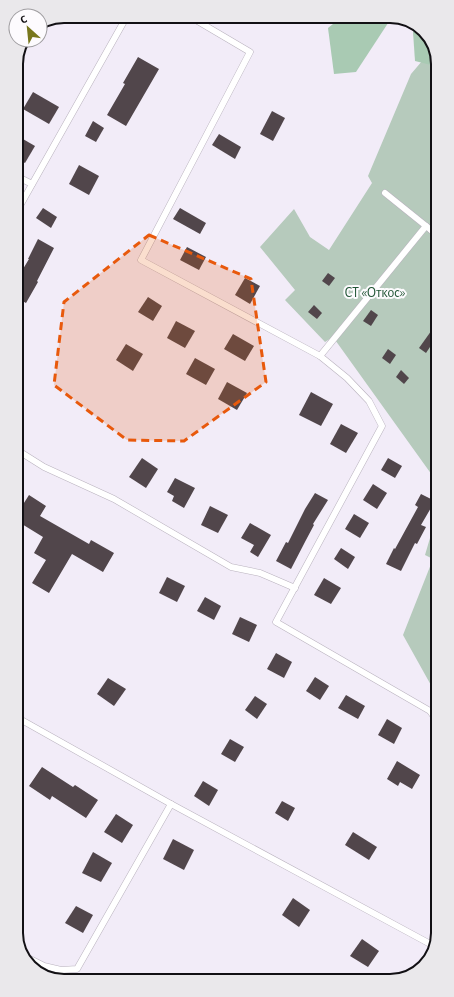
<svg xmlns="http://www.w3.org/2000/svg" width="454" height="997" font-family="'Alegreya Sans',sans-serif">
  <style>
    .green { fill: #b6cabc }
    .forest { fill: #a9cab3 }
    .building { fill: #51464b }
    .lines { fill: none; stroke-linecap: round; stroke-linejoin: round }
    .lane-casing { stroke: #b9b2be; stroke-width: 7 }
    .path { stroke: #a09ba4; stroke-width: 2; stroke-dasharray: 4 2; stroke-linecap: butt }
    .lane { stroke: #fff; stroke-width: 6 }
    .marked { fill: #e8590c; fill-opacity: 0.2; stroke: #e8590c; stroke-width: 3; stroke-dasharray: 8 5; stroke-linejoin: round }
    .labels { text-anchor: middle; stroke-width: 4; stroke-linejoin: round; paint-order: stroke }
    .park-label { font-size: 14px; fill: #215535; stroke: #fdfbfe }
    .rim { fill: none; stroke: #121014; stroke-width: 2 }
  </style>
  <rect width="100%" height="100%" fill="#f2ecf8"/>
  <g class="green">
    <polygon points="434,47 435,48 437,482 333,337 325,342 285,300 295,290 260,247 294,209 310,237 329,250 372,183 368,176 411,74"/>
    <polygon points="437,520 437,696 403,635 433,559 425,555 435,521"/>
  </g>
  <g class="forest">
    <polygon points="265,16 305,16 301,19 266,17"/>
    <polygon points="343,16 391,16 392,17 356,72 334,74 328,28"/>
    <polygon points="418,25 419,26 435,48 435,66 415,61 413,32"/>
  </g>
  <g class="building">
    <polygon points="138,57 159,69 126,126 107,115 125,84 123,83"/>
    <polygon points="33,92 59,107 49,124 23,109"/>
    <polygon points="272,111 285,118 273,141 260,134"/>
    <polygon points="93,121 104,128 96,142 85,136"/>
    <polygon points="219,134 241,147 235,159 212,145"/>
    <polygon points="16,135 35,146 25,163 16,158"/>
    <polygon points="79,165 99,176 89,195 69,184"/>
    <polygon points="43,208 57,217 51,228 36,218"/>
    <polygon points="180,208 206,223 200,234 173,219"/>
    <polygon points="38,239 54,248 37,281 38,282 26,303 17,298 17,279 29,259 28,259"/>
    <polygon points="187,247 206,257 199,270 180,260"/>
    <polygon points="328,273 335,278 329,286 322,281"/>
    <polygon points="245,278 260,286 250,304 235,295"/>
    <polygon points="148,297 162,306 153,321 138,312"/>
    <polygon points="314,305 322,313 317,319 308,312"/>
    <polygon points="371,310 378,315 371,326 363,321"/>
    <polygon points="176,321 195,331 185,348 167,338"/>
    <polygon points="434,327 436,329 436,338 426,353 419,348"/>
    <polygon points="233,334 254,346 245,361 224,349"/>
    <polygon points="126,344 143,354 133,371 116,360"/>
    <polygon points="388,349 396,355 390,364 382,358"/>
    <polygon points="195,358 215,369 206,385 186,374"/>
    <polygon points="401,370 409,378 404,384 396,377"/>
    <polygon points="227,382 247,393 237,410 218,399"/>
    <polygon points="311,392 333,404 321,426 299,415"/>
    <polygon points="341,424 358,433 346,453 330,444"/>
    <polygon points="142,458 158,469 146,488 129,477"/>
    <polygon points="388,458 402,466 395,478 381,470"/>
    <polygon points="175,478 195,488 184,508 172,501 174,496 167,492"/>
    <polygon points="373,484 387,493 377,509 363,500"/>
    <polygon points="315,493 328,500 313,524 314,525 306,540 291,569 276,561 286,542 288,543 305,509"/>
    <polygon points="421,494 435,501 421,525 426,527 417,544 415,543 401,571 386,564 394,548 395,549 418,507 415,505"/>
    <polygon points="29,495 46,506 40,516 89,544 91,540 114,553 103,572 72,554 49,593 32,583 46,560 34,553 43,537 17,521 17,514"/>
    <polygon points="210,506 228,515 218,533 201,525"/>
    <polygon points="354,514 369,523 360,538 345,529"/>
    <polygon points="250,523 271,535 258,557 250,552 254,545 241,538"/>
    <polygon points="341,548 355,557 348,569 334,559"/>
    <polygon points="167,577 185,586 177,602 159,593"/>
    <polygon points="324,578 341,588 331,604 314,595"/>
    <polygon points="205,597 221,606 214,620 197,611"/>
    <polygon points="240,617 257,625 249,642 232,634"/>
    <polygon points="276,653 292,662 284,678 267,669"/>
    <polygon points="315,677 329,686 320,700 306,691"/>
    <polygon points="108,678 126,689 114,706 97,694"/>
    <polygon points="346,695 365,706 358,719 338,708"/>
    <polygon points="255,696 267,704 257,719 245,710"/>
    <polygon points="387,719 402,728 394,744 378,735"/>
    <polygon points="230,739 244,747 235,762 221,754"/>
    <polygon points="397,761 420,775 412,789 400,782 398,786 387,779"/>
    <polygon points="42,767 73,787 75,785 98,800 86,818 52,796 50,800 29,786"/>
    <polygon points="203,781 218,790 209,806 194,796"/>
    <polygon points="282,801 295,808 288,821 275,813"/>
    <polygon points="116,814 133,825 122,843 104,832"/>
    <polygon points="353,832 377,847 369,860 345,845"/>
    <polygon points="173,839 194,850 184,870 163,859"/>
    <polygon points="93,852 112,863 101,882 82,873"/>
    <polygon points="293,898 310,910 299,927 282,915"/>
    <polygon points="76,906 93,915 83,933 65,923"/>
    <polygon points="362,939 379,951 368,967 350,956"/>
  </g>
  <g class="lines">
    <g class="lane-casing">
      <g id="lane">
        <polyline points="189,16 250,52 141,260 320,356"/>
        <polyline points="16,176 32,184"/>
        <polyline points="385,193 426,226"/>
        <polyline points="17,211 127,16"/>
        <polyline points="431,230 436,223"/>
        <polyline points="436,234 426,226 320,356 347,378 369,401 382,426 276,622 430,711 437,721"/>
        <polyline points="17,450 44,467 114,499 231,567 260,573 295,588"/>
        <polyline points="18,718 171,804 434,946"/>
        <polyline points="24,956 44,966 61,970 77,969 171,804"/>
      </g>
    </g>
    <polyline class="path" points="74,978 79,981"/>
    <use href="#lane" class="lane"/>
  </g>
  <path class="marked" d="M149,235L251,279L266,382L184,441L127,440L54,385L64,302Z"/>
  <g class="labels">
    <g class="park-label">
      <text x="375" y="297">СТ «Откос»</text>
    </g>
  </g>
  <path d="M0 0H454V997H0ZM64 23H390A41 41 0 0 1 431 64V933A41 41 0 0 1 390 974H64A41 41 0 0 1 23 933V64A41 41 0 0 1 64 23Z" fill="#eae8eb" fill-rule="evenodd"/>
  <path class="rim" d="M64 23H390A41 41 0 0 1 431 64V933A41 41 0 0 1 390 974H64A41 41 0 0 1 23 933V64A41 41 0 0 1 64 23Z"/>
  <g transform="translate(28 28) rotate(333)"><circle r="19" fill="#fdfbfe" stroke="#9f9da0"/>
  <path d="M0-3L7 15L0 10L-7 15Z" fill="#78771d"/>
  <text y="-6" font-size="11" font-weight="bold" text-anchor="middle" fill="#121014">С</text>
  </g>
</svg>
